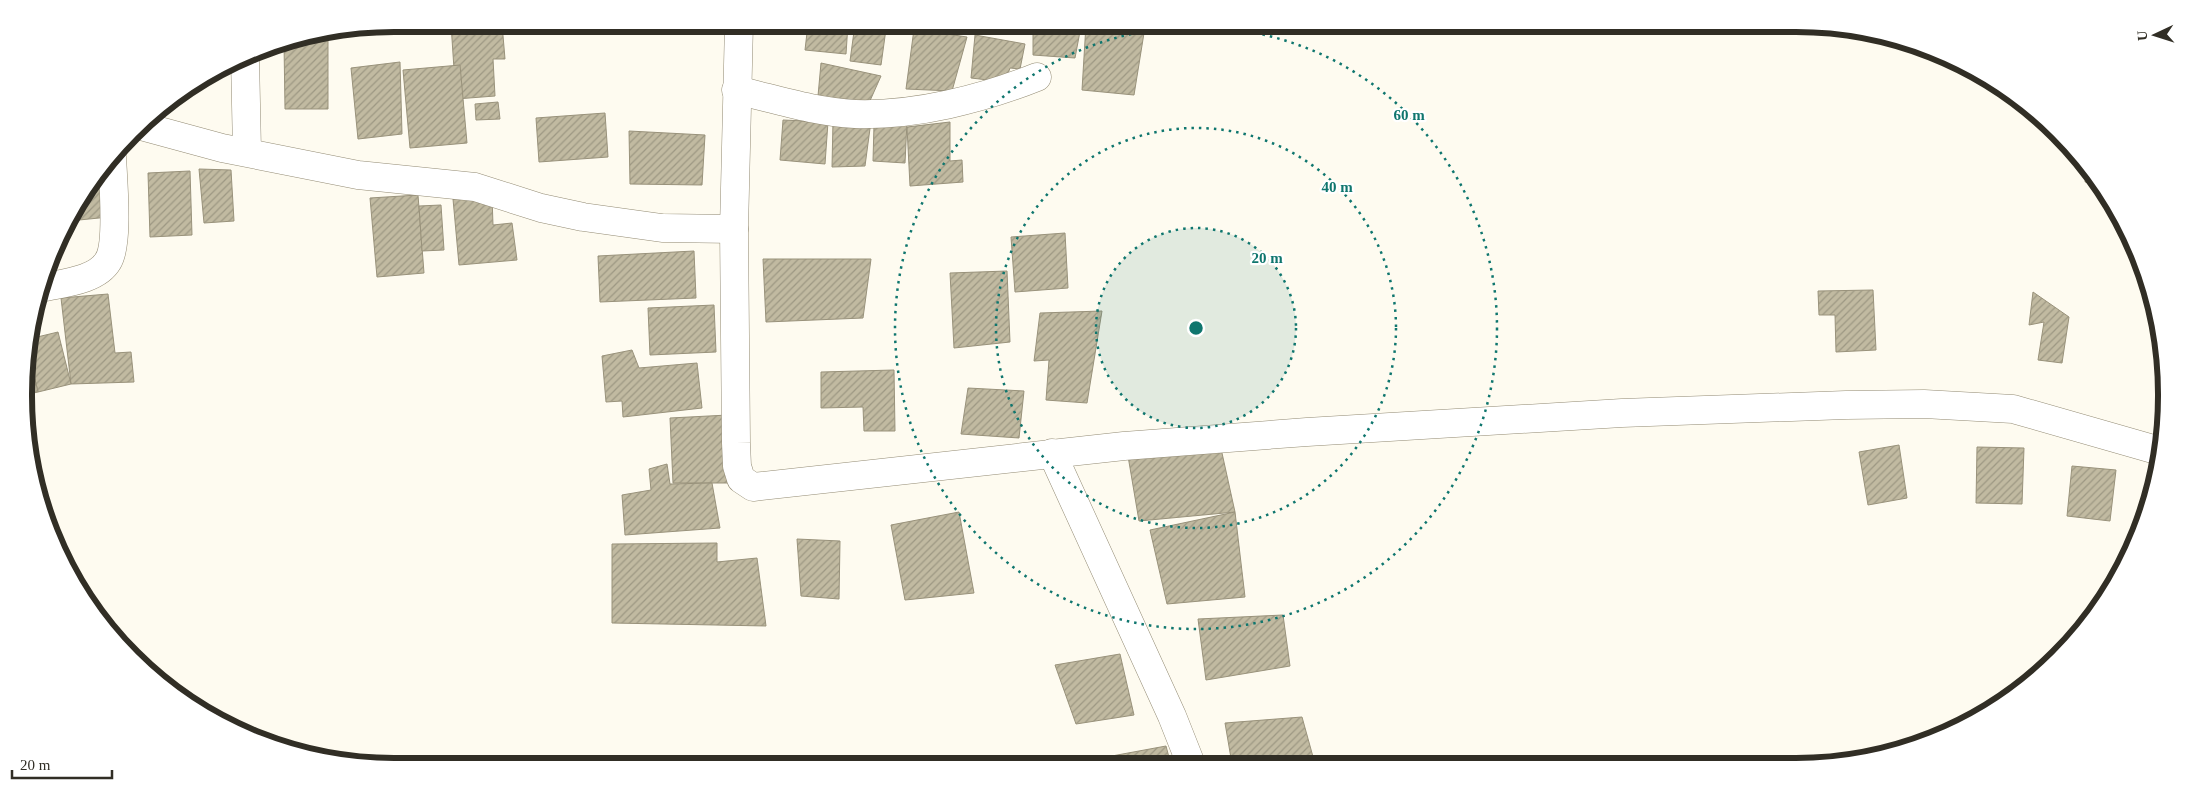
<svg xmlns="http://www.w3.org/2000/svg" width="2190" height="790" font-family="Georgia,serif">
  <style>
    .building { fill: url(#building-hatch); stroke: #99927b }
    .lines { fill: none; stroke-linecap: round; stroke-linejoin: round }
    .minor-casing { stroke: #938b74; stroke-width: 29 }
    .minor { stroke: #fff; stroke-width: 28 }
    .ring { fill: none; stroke: #0f766e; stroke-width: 2.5; stroke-dasharray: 2.5 5 }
    .rim { fill: none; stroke: #312e25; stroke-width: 6 }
    .centre { fill: #0f766e; stroke: #fff; stroke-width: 2.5 }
    .ring-label { font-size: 15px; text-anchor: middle; font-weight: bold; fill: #0f766e; stroke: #fff; stroke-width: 4.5; stroke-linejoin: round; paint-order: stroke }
  </style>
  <defs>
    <pattern id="building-hatch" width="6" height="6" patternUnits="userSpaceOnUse" patternTransform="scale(1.25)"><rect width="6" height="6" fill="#c1baa1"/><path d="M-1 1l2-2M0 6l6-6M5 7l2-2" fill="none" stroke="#9d9883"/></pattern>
  </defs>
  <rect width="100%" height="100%" fill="#fefbf0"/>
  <g class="building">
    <polygon points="451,24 502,24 505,59 493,59 495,96 456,99"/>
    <polygon points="808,24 848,24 846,54 805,50"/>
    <polygon points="855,24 896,24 897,30 886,29 881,65 850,61"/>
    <polygon points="1033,24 1081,26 1075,58 1033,55"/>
    <polygon points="1086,24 1144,33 1134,95 1082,90"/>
    <polygon points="914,29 967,37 952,91 906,89"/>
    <polygon points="328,30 328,109 285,109 284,43"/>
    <polygon points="975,35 1025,44 1020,69 1010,68 1005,82 971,78"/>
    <polygon points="400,62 402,134 358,139 351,68"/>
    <polygon points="821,63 881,76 869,103 818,96"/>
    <polygon points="460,65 467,143 410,148 403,70"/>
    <polygon points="498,102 500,119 476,120 475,104"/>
    <polygon points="605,113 608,157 539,162 536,118"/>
    <polygon points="783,120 828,122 825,164 780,160"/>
    <polygon points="833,121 871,121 865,166 832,167"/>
    <polygon points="907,122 905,163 873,161 874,125"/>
    <polygon points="950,122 950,161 962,160 963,182 910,186 907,127"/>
    <polygon points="629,131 705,135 702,185 630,184"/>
    <polygon points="199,169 231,170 234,221 204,223"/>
    <polygon points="2087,169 2098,184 2085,182"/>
    <polygon points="100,170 109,217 69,221 69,220"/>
    <polygon points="190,171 192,235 150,237 148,173"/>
    <polygon points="418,195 424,273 377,277 370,198"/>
    <polygon points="492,197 493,225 512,223 517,260 459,265 453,199"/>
    <polygon points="441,205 444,250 422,251 419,206"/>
    <polygon points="1065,233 1068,288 1015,292 1011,237"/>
    <polygon points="694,251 696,298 600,302 598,256"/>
    <polygon points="763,259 871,259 863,318 766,322"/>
    <polygon points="1007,271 1010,342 954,348 950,273"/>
    <polygon points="1873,290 1876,350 1836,352 1835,315 1819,315 1818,291"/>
    <polygon points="2033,292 2069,317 2062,363 2038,360 2044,322 2029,325"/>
    <polygon points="108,294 115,353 131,352 134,382 71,384 61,298"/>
    <polygon points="714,305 716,352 650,355 648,308"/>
    <polygon points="1102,311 1087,403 1046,400 1049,360 1034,361 1040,313"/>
    <polygon points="58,332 71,384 38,392 27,346 29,339"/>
    <polygon points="27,346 38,392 25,395 27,347"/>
    <polygon points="632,350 639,368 697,363 702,408 623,417 622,401 606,402 602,356"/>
    <polygon points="894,370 895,431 864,431 863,407 821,408 821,372"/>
    <polygon points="968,388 1024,391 1019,438 961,434"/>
    <polygon points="728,415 728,483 673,483 670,418"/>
    <polygon points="1220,444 1235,512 1139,521 1128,456"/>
    <polygon points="1899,445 1907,498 1868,505 1859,452"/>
    <polygon points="1977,447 2024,448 2022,504 1976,503"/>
    <polygon points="667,464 670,484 712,483 720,528 625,535 622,495 651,490 649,469"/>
    <polygon points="2072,466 2116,470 2110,521 2067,516"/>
    <polygon points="959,512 974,593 905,600 891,525"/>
    <polygon points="1235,512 1245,597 1167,604 1150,530"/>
    <polygon points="797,539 840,541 839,599 801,596"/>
    <polygon points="717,543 717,562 757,558 766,626 612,623 612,544"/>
    <polygon points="1283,615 1290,666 1206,680 1198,619"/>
    <polygon points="1120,654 1134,715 1076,724 1055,665"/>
    <polygon points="1302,717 1315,764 1232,764 1225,723"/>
    <polygon points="1166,746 1171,765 1103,765 1101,758"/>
  </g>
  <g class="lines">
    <g class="minor-casing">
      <g id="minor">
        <polyline points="739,24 734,229 736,443 737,466 741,479 753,487 1124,446 1307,432 1622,413 1846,405 1924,404 2013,409 2160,451"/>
        <polyline points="245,57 247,151"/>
        <path d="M736,90C775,99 815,112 855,114C915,116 982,99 1037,77"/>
        <polyline points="141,126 222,148 358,175 475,187 541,208 583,217 662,228 734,229"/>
        <path d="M45,287C64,283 97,280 108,261C119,244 113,179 112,157"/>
        <polyline points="1052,453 1172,716 1191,764"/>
      </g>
    </g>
    <use href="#minor" class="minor"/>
  </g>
  <circle cx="1196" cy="328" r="100" fill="#0f766e" fill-opacity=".12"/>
  <g class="ring">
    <circle cx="1196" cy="328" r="100"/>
    <circle cx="1196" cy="328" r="200"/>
    <circle cx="1196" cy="328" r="301"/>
  </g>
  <path d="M0 0H2190V790H0ZM394 32H1796A362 362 0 0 1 2158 394V396A362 362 0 0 1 1796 758H394A362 362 0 0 1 32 396V394A362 362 0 0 1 394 32Z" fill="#fff" fill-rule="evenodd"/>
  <path class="rim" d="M394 32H1796A362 362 0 0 1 2158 394V396A362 362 0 0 1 1796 758H394A362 362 0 0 1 32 396V394A362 362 0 0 1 394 32Z"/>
  <circle cx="1196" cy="328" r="8" class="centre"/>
  <g class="ring-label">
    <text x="1409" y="120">60 m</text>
    <text x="1337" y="192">40 m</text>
    <text x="1267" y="263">20 m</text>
  </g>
  <g transform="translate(2155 35) rotate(266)" stroke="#ffffff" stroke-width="4" paint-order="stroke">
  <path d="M0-4L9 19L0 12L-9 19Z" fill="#312e25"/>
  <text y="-8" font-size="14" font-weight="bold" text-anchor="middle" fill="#312e25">U</text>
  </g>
  <path d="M12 770v8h100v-8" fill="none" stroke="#312e25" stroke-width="2.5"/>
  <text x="20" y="770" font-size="15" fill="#312e25" stroke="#ffffff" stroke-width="4" paint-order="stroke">20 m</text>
</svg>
